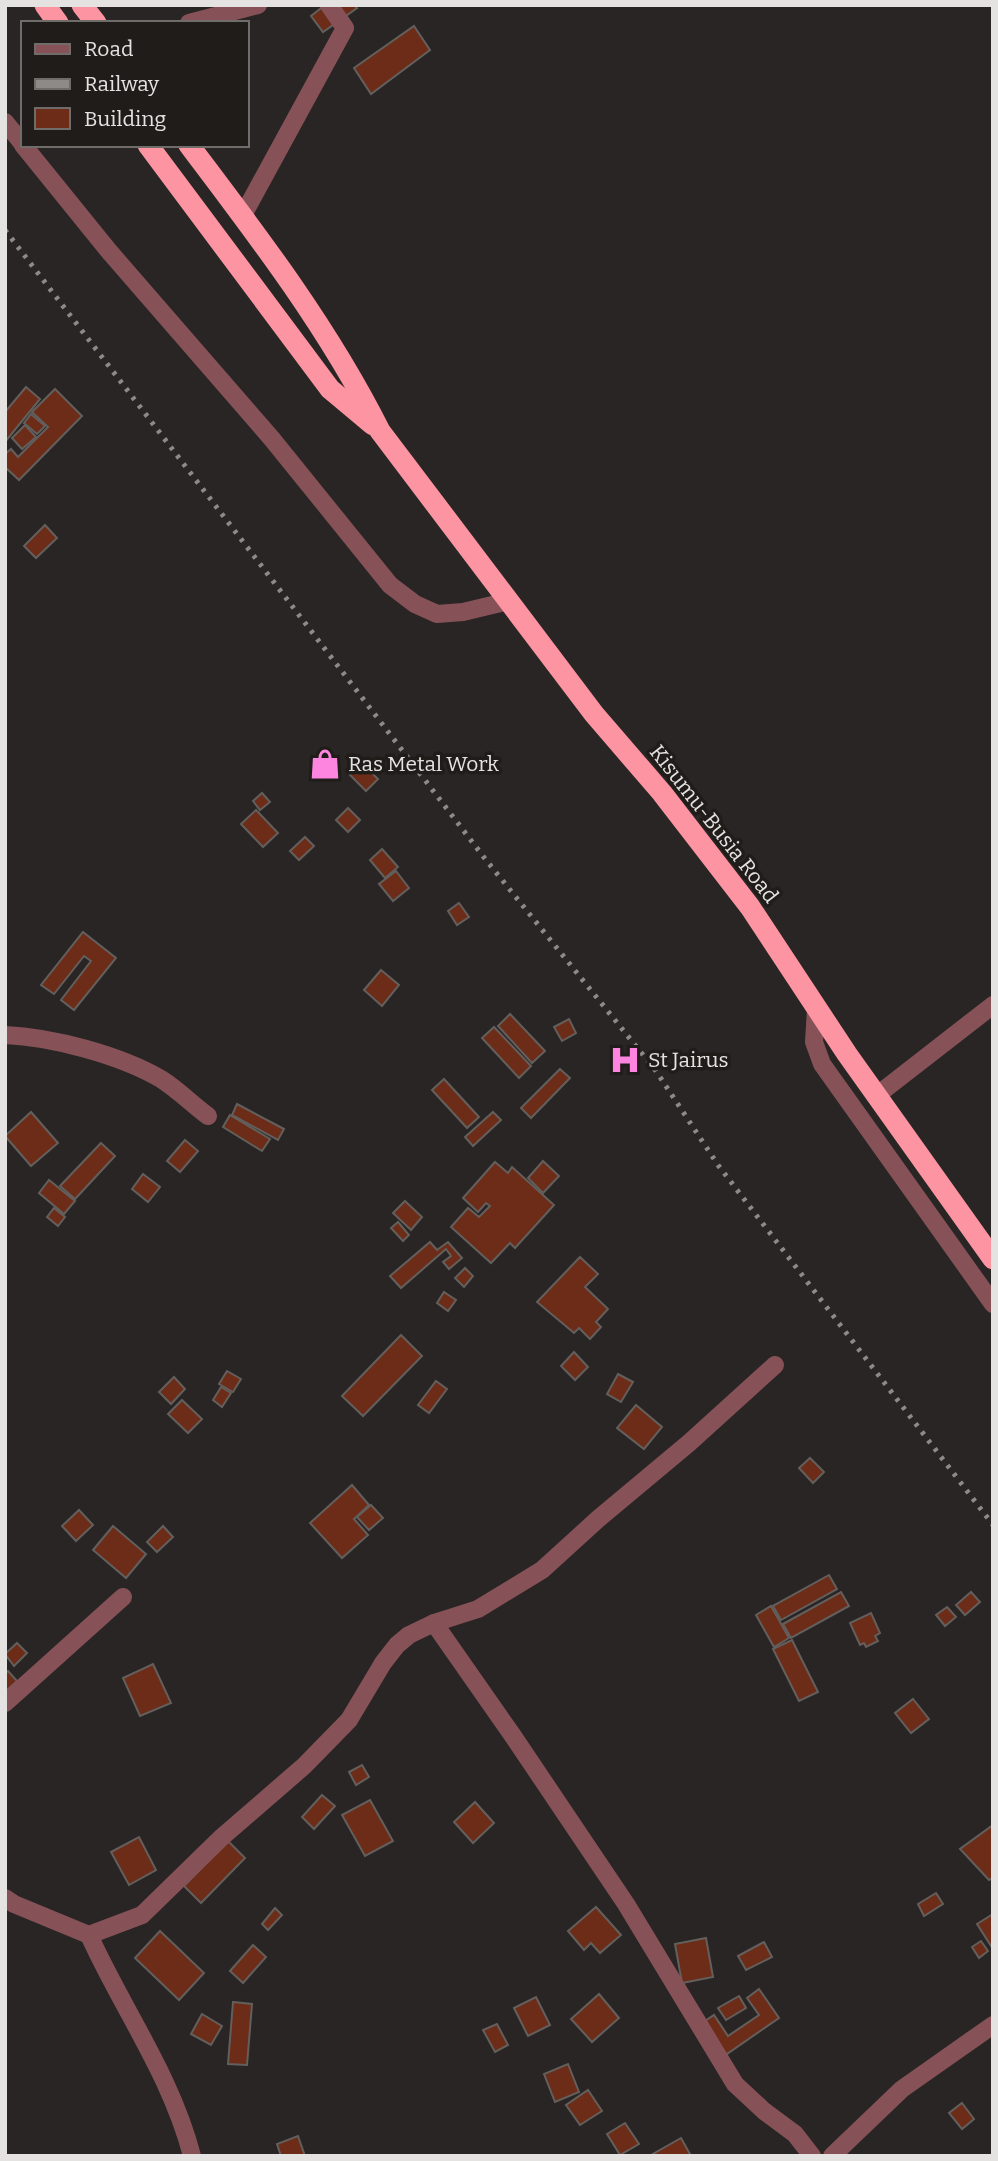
<svg xmlns="http://www.w3.org/2000/svg" width="998" height="2161" font-family="Bitter,serif">
  <style>
    .building { fill: #6c2c17; stroke: #635f5d; stroke-width: 2 }
    .lines { fill: none; stroke-linecap: round; stroke-linejoin: round }
    .minor { stroke: #865258; stroke-width: 18 }
    .highway { stroke: #fc94a1; stroke-width: 21 }
    .rail { stroke: #8d8a88; stroke-width: 5; stroke-dasharray: 3.5 7; stroke-linecap: butt }
    .labels { text-anchor: middle; stroke-width: 7; stroke-linejoin: round; paint-order: stroke }
    .poi-label { font-size: 21px; fill: #e5e3e1; stroke: #201c1a; text-anchor: start }
    .street-label { font-size: 21px; fill: #e5e3e1; stroke: #201c1a }
  </style>
  <rect width="100%" height="100%" fill="#292524"/>
  <g class="building">
    <polygon points="325,5 354,5 357,8 323,32 311,16"/>
    <polygon points="414,26 430,50 371,94 354,68"/>
    <polygon points="26,387 40,399 5,442 5,412"/>
    <polygon points="55,389 82,416 19,480 5,467 5,454 11,449 18,457 48,427 32,412"/>
    <polygon points="31,414 45,426 37,434 24,423"/>
    <polygon points="25,425 36,437 22,449 12,438"/>
    <polygon points="45,525 57,538 36,558 24,546"/>
    <polygon points="361,763 378,779 366,791 350,775"/>
    <polygon points="262,793 270,802 260,810 253,801"/>
    <polygon points="348,808 360,820 348,832 336,820"/>
    <polygon points="256,810 278,833 263,847 241,824"/>
    <polygon points="305,837 314,846 299,860 290,851"/>
    <polygon points="382,849 398,867 385,878 370,860"/>
    <polygon points="396,871 409,888 393,901 379,884"/>
    <polygon points="459,903 469,917 457,925 448,911"/>
    <polygon points="83,932 116,958 74,1010 61,1000 91,961 84,956 54,994 41,985"/>
    <polygon points="381,970 399,985 382,1006 364,990"/>
    <polygon points="510,1014 545,1051 532,1063 498,1026"/>
    <polygon points="569,1019 576,1033 562,1041 554,1027"/>
    <polygon points="494,1027 531,1066 519,1078 482,1038"/>
    <polygon points="560,1069 570,1078 531,1118 521,1108"/>
    <polygon points="444,1079 479,1117 467,1128 432,1090"/>
    <polygon points="237,1104 284,1129 278,1140 232,1115"/>
    <polygon points="31,1112 58,1143 31,1166 5,1136"/>
    <polygon points="493,1112 501,1120 473,1146 465,1137"/>
    <polygon points="230,1115 270,1139 262,1151 223,1127"/>
    <polygon points="185,1140 198,1151 180,1172 167,1161"/>
    <polygon points="101,1143 115,1156 75,1199 60,1186"/>
    <polygon points="543,1161 559,1176 543,1193 528,1178"/>
    <polygon points="495,1162 508,1173 512,1167 554,1205 515,1248 510,1243 491,1263 451,1227 468,1208 479,1217 490,1206 486,1203 478,1212 463,1198"/>
    <polygon points="143,1174 160,1187 148,1202 132,1189"/>
    <polygon points="49,1180 75,1201 64,1214 39,1193"/>
    <polygon points="405,1201 422,1217 411,1230 393,1213"/>
    <polygon points="54,1208 65,1217 58,1226 47,1217"/>
    <polygon points="398,1222 409,1235 403,1241 391,1228"/>
    <polygon points="430,1242 437,1250 448,1242 462,1258 449,1269 443,1262 451,1256 446,1249 401,1288 390,1276"/>
    <polygon points="580,1257 598,1274 585,1287 608,1309 596,1322 601,1327 590,1339 579,1328 574,1333 537,1302"/>
    <polygon points="465,1268 473,1276 464,1287 455,1278"/>
    <polygon points="444,1292 456,1300 448,1311 437,1303"/>
    <polygon points="401,1335 422,1356 363,1416 342,1396"/>
    <polygon points="574,1352 588,1367 575,1380 561,1366"/>
    <polygon points="227,1371 241,1379 233,1392 219,1384"/>
    <polygon points="618,1374 633,1382 621,1402 607,1394"/>
    <polygon points="174,1377 185,1389 171,1404 159,1392"/>
    <polygon points="436,1381 447,1389 429,1413 418,1405"/>
    <polygon points="221,1387 231,1393 222,1407 213,1400"/>
    <polygon points="182,1400 202,1419 188,1433 168,1414"/>
    <polygon points="636,1405 662,1427 644,1449 617,1428"/>
    <polygon points="810,1458 824,1472 813,1483 799,1468"/>
    <polygon points="352,1485 369,1505 354,1519 368,1535 342,1558 310,1523"/>
    <polygon points="371,1505 383,1518 369,1530 357,1517"/>
    <polygon points="79,1510 93,1525 76,1541 62,1526"/>
    <polygon points="113,1526 146,1554 126,1578 93,1550"/>
    <polygon points="163,1526 173,1537 157,1552 147,1542"/>
    <polygon points="829,1575 837,1589 781,1620 773,1606"/>
    <polygon points="841,1592 849,1606 791,1638 783,1624"/>
    <polygon points="971,1592 980,1602 965,1615 956,1605"/>
    <polygon points="771,1606 789,1638 774,1647 756,1615"/>
    <polygon points="947,1607 956,1617 945,1626 936,1615"/>
    <polygon points="871,1613 880,1633 875,1636 878,1641 866,1647 864,1643 860,1645 850,1623"/>
    <polygon points="792,1640 818,1692 799,1701 773,1649"/>
    <polygon points="17,1643 27,1653 14,1666 5,1654"/>
    <polygon points="153,1664 171,1703 140,1716 123,1678"/>
    <polygon points="8,1671 17,1681 5,1692 5,1673"/>
    <polygon points="913,1699 929,1719 911,1733 895,1713"/>
    <polygon points="362,1765 369,1777 356,1785 349,1772"/>
    <polygon points="322,1795 335,1806 314,1829 302,1817"/>
    <polygon points="370,1800 393,1841 365,1856 342,1815"/>
    <polygon points="475,1802 494,1823 473,1843 454,1822"/>
    <polygon points="993,1825 993,1878 989,1880 960,1849"/>
    <polygon points="139,1837 156,1870 129,1885 111,1852"/>
    <polygon points="228,1841 245,1858 201,1903 184,1886"/>
    <polygon points="936,1893 943,1904 924,1916 918,1904"/>
    <polygon points="596,1907 621,1935 600,1953 591,1943 584,1950 568,1931"/>
    <polygon points="275,1908 282,1915 268,1930 262,1924"/>
    <polygon points="993,1914 993,1949 977,1924"/>
    <polygon points="160,1931 204,1973 179,2000 135,1958"/>
    <polygon points="706,1938 713,1977 682,1983 675,1944"/>
    <polygon points="981,1941 988,1951 979,1958 972,1947"/>
    <polygon points="764,1942 772,1957 746,1970 738,1956"/>
    <polygon points="253,1945 266,1957 243,1983 230,1971"/>
    <polygon points="759,1989 779,2018 724,2056 702,2023 714,2015 728,2036 759,2015 747,1998"/>
    <polygon points="599,1994 619,2018 592,2042 571,2019"/>
    <polygon points="739,1996 746,2008 726,2020 718,2008"/>
    <polygon points="536,1997 550,2025 528,2036 514,2008"/>
    <polygon points="233,2002 252,2004 247,2065 228,2064"/>
    <polygon points="202,2014 222,2026 211,2045 191,2034"/>
    <polygon points="497,2024 508,2045 495,2052 483,2030"/>
    <polygon points="568,2064 579,2092 555,2102 544,2074"/>
    <polygon points="588,2090 602,2111 580,2125 566,2105"/>
    <polygon points="962,2103 974,2119 962,2129 949,2113"/>
    <polygon points="625,2123 639,2144 620,2155 607,2134"/>
    <polygon points="298,2136 305,2156 281,2156 277,2144"/>
    <polygon points="681,2138 691,2156 651,2156 651,2155"/>
  </g>
  <g class="lines">
    <g class="minor">
      <polyline points="189,23 258,5"/>
      <polyline points="5,122 23,144"/>
      <polyline points="23,145 108,250 272,439 390,585 415,604 437,614 463,612 509,601"/>
      <polyline points="242,217 345,28 329,5"/>
      <polyline points="816,1009 814,1042 822,1064 993,1304"/>
      <path d="M5,1035C52,1037 120,1055 161,1079C177,1089 192,1104 208,1116"/>
      <polyline points="876,1096 993,1005"/>
      <polyline points="434,1623 513,1736 626,1904 735,2084 764,2111 795,2134 812,2156"/>
      <polyline points="5,1703 123,1597"/>
      <path d="M5,1898L14,1904L89,1935C123,2010 171,2075 192,2156"/>
      <polyline points="89,1935 142,1915 222,1837 304,1766 349,1720 383,1663 397,1645 409,1635 434,1623 478,1609 542,1570 598,1519 689,1443 775,1365"/>
      <polyline points="832,2156 902,2089 993,2025"/>
    </g>
    <g class="highway">
      <polyline points="45,5 58,23"/>
      <polyline points="82,5 96,23"/>
      <polyline points="148,145 330,389 373,425"/>
      <path d="M189,145C258,236 329,329 380,431L594,714L662,793L750,907L847,1054L993,1259"/>
    </g>
    <polyline class="rail" points="5,230 486,860 656,1071 718,1165 993,1525"/>
  </g>
  <defs>
    <g id="shop-bare" transform="scale(2.415)"><path d="M-5-2.5h2.3a2.7 3.5 0 0 1 5.4 0H5L5.5 6h-11ZM-1.5-2.5h3a1.5 2.3 0 0 0-3 0Z" fill="#fe85df" stroke="#201c1a" stroke-width="2.5" paint-order="stroke"/></g>
    <g id="hospital-bare" transform="scale(2.415)"><path d="M-5-5h3v3.5h4V-5h3V5h-3V1.5h-4V5h-3Z" fill="#fe85df" stroke="#201c1a" stroke-width="2.5" paint-order="stroke"/></g>
  </defs>
  <g fill-rule="evenodd">
    <use href="#shop-bare" x="325" y="764"/>
    <use href="#hospital-bare" x="625" y="1060"/>
  </g>
  <g class="labels">
    <g class="poi-label">
      <text x="348" y="771">Ras Metal Work</text>
      <text x="648" y="1067">St Jairus</text>
    </g>
    <g class="street-label">
      <text transform="translate(714 824) rotate(52)" y="7">Kisumu-Busia Road</text>
    </g>
  </g>
  <rect width="998" height="2161" fill="none" stroke="#e5e3e1" stroke-width="14"/>
  <rect x="21" y="21" width="228" height="126" fill="#201c1a" stroke="#6f6c6a" stroke-width="2"/>
  <rect x="35" y="44" width="35" height="10" fill="#865258" stroke="#6f6c6a" stroke-width="2"/>
  <text x="84" y="56" font-size="21" fill="#e5e3e1">Road</text>
  <rect x="35" y="79" width="35" height="10" fill="#8d8a88" stroke="#6f6c6a" stroke-width="2"/>
  <text x="84" y="91" font-size="21" fill="#e5e3e1">Railway</text>
  <rect x="35" y="108" width="35" height="21" fill="#6c2c17" stroke="#6f6c6a" stroke-width="2"/>
  <text x="84" y="126" font-size="21" fill="#e5e3e1">Building</text>
</svg>
